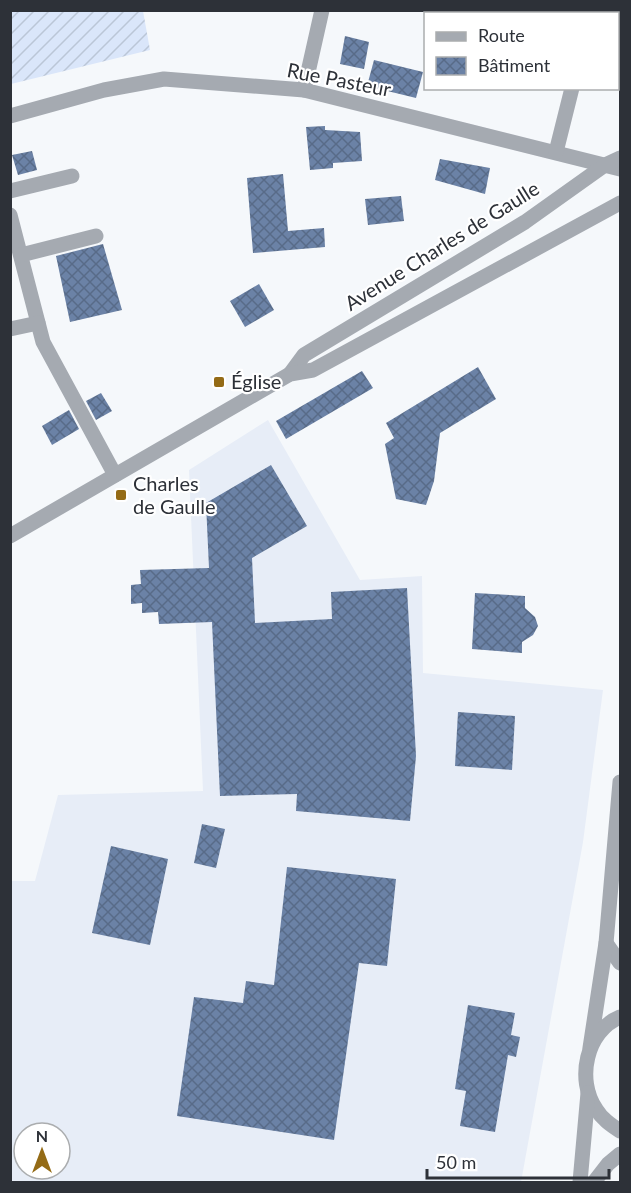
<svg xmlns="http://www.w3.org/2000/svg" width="631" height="1193" font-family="Lato,sans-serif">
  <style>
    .built { fill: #e7edf7; fill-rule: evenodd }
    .garden { fill: url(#garden-furrows) }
    .building { fill: url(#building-cross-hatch) }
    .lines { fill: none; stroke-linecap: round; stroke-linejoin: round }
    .minor { stroke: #a5aab1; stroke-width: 15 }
    .tertiary { stroke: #a5aab1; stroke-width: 15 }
    .poi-dot { fill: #946b16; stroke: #fff; stroke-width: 2 }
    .labels { text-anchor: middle; stroke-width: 4.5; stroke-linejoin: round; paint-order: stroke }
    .street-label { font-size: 20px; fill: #2d3138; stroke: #fff }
    .poi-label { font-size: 20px; fill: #2d3138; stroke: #fff; text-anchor: start }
  </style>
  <defs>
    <pattern id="garden-furrows" width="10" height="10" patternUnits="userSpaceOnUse" patternTransform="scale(1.5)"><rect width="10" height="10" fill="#dae6fa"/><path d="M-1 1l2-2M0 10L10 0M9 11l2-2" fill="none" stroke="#bbc6d7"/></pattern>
    <pattern id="building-cross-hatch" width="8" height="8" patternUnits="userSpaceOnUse" patternTransform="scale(1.5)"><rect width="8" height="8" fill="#6b82a6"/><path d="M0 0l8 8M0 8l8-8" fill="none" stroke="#586b88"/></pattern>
  </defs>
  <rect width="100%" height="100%" fill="#f5f8fb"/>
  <path class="built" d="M268,420L360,580L422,576L423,673L603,690L583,842L521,1182H11V881H35L58,795L203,791L189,470ZM24,1133H60V1169H24Z"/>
  <polygon class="garden" points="10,11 143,11 150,50 11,84"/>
  <g class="building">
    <polygon points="345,36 369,42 364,69 340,64"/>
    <polygon points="374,60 423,72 416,98 367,86"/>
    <polygon points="325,126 325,130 360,132 362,161 333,163 333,168 310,170 306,127"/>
    <polygon points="32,151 37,170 18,175 12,155"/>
    <polygon points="440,159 490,168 485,194 435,180"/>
    <polygon points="283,174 288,231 324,228 325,247 253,253 247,178"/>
    <polygon points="401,196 404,221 368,225 365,199"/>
    <polygon points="103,244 122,310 70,322 56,256"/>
    <polygon points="259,284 274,310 245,327 230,301"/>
    <polygon points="478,367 496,399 440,433 434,481 426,505 396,499 385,444 394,438 386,423"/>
    <polygon points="362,371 373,388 286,439 276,421"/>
    <polygon points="101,393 112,411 96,420 86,401"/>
    <polygon points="69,410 79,429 52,445 42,426"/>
    <polygon points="271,465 307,526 252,558 255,623 332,619 331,592 407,588 416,756 410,821 296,811 297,794 220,796 212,622 159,624 158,612 142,613 142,603 131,604 131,585 141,584 140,570 209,568 206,503"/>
    <polygon points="475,593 525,596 525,608 535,617 538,626 533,635 522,642 522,653 472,649"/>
    <polygon points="458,712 515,716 512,770 455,766"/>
    <polygon points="202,824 225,829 216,868 194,863"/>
    <polygon points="111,846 168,859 150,945 92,933"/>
    <polygon points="287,867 396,879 387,966 359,963 334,1140 177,1116 194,997 243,1003 246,981 274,985"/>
    <polygon points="468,1005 515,1013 511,1035 520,1037 516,1057 508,1055 495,1132 460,1126 466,1091 455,1089"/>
  </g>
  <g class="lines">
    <g class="minor">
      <polyline points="592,14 593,10"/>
      <polyline points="304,90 322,10"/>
      <polyline points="10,116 104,90 164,79 304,90 620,169"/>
      <polyline points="556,152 572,88"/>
      <polyline points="10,191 72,176"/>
      <polyline points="10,215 43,342 115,475"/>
      <polyline points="21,255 96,236"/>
      <polyline points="10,329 38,323"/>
      <polyline points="606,943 620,963"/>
      <polyline points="590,1048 606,943 620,782"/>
    </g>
    <g class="tertiary">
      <polyline points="290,374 304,355 525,222 605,165 620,158"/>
      <polyline points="10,536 290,374 313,370 620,203"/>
      <path d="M620,1017C586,1031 576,1080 596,1109C602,1119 611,1125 620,1131"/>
      <polyline points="580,1182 588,1093"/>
      <polyline points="594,1182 608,1164 620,1154"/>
    </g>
  </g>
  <g class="poi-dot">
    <rect x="213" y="376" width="12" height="12" rx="3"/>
    <rect x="115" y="489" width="12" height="12" rx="3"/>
  </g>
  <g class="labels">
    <g class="street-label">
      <text transform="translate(339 80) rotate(11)" y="7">Rue Pasteur</text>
      <text transform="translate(442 246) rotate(-32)" y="7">Avenue Charles de Gaulle</text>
    </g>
    <g class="poi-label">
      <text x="231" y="389">Église</text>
      <text x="133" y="491">Charles<tspan x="133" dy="23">de Gaulle</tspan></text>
    </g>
  </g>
  <rect width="631" height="1193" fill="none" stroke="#2d3138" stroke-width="24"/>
  <rect x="424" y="12" width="195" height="78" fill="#ffffff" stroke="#abadaf" stroke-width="1.5"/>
  <rect x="436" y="32" width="30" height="9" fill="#a5aab1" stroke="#abadaf" stroke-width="1.5"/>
  <text x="478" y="42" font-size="18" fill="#2d3138">Route</text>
  <rect x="436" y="57" width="30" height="18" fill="url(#building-cross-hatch)" stroke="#abadaf" stroke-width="1.5"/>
  <text x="478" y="72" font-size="18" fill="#2d3138">Bâtiment</text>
  <g transform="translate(42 1151)"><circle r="28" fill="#ffffff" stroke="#abadaf" stroke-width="1.5"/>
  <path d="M0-4.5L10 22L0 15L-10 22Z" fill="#946b16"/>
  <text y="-9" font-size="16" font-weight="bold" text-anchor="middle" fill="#2d3138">N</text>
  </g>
  <path d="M427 1169v9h182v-9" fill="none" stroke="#2d3138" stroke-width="3"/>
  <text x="436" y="1169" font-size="18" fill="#2d3138" stroke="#ffffff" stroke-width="4.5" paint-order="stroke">50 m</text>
</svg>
